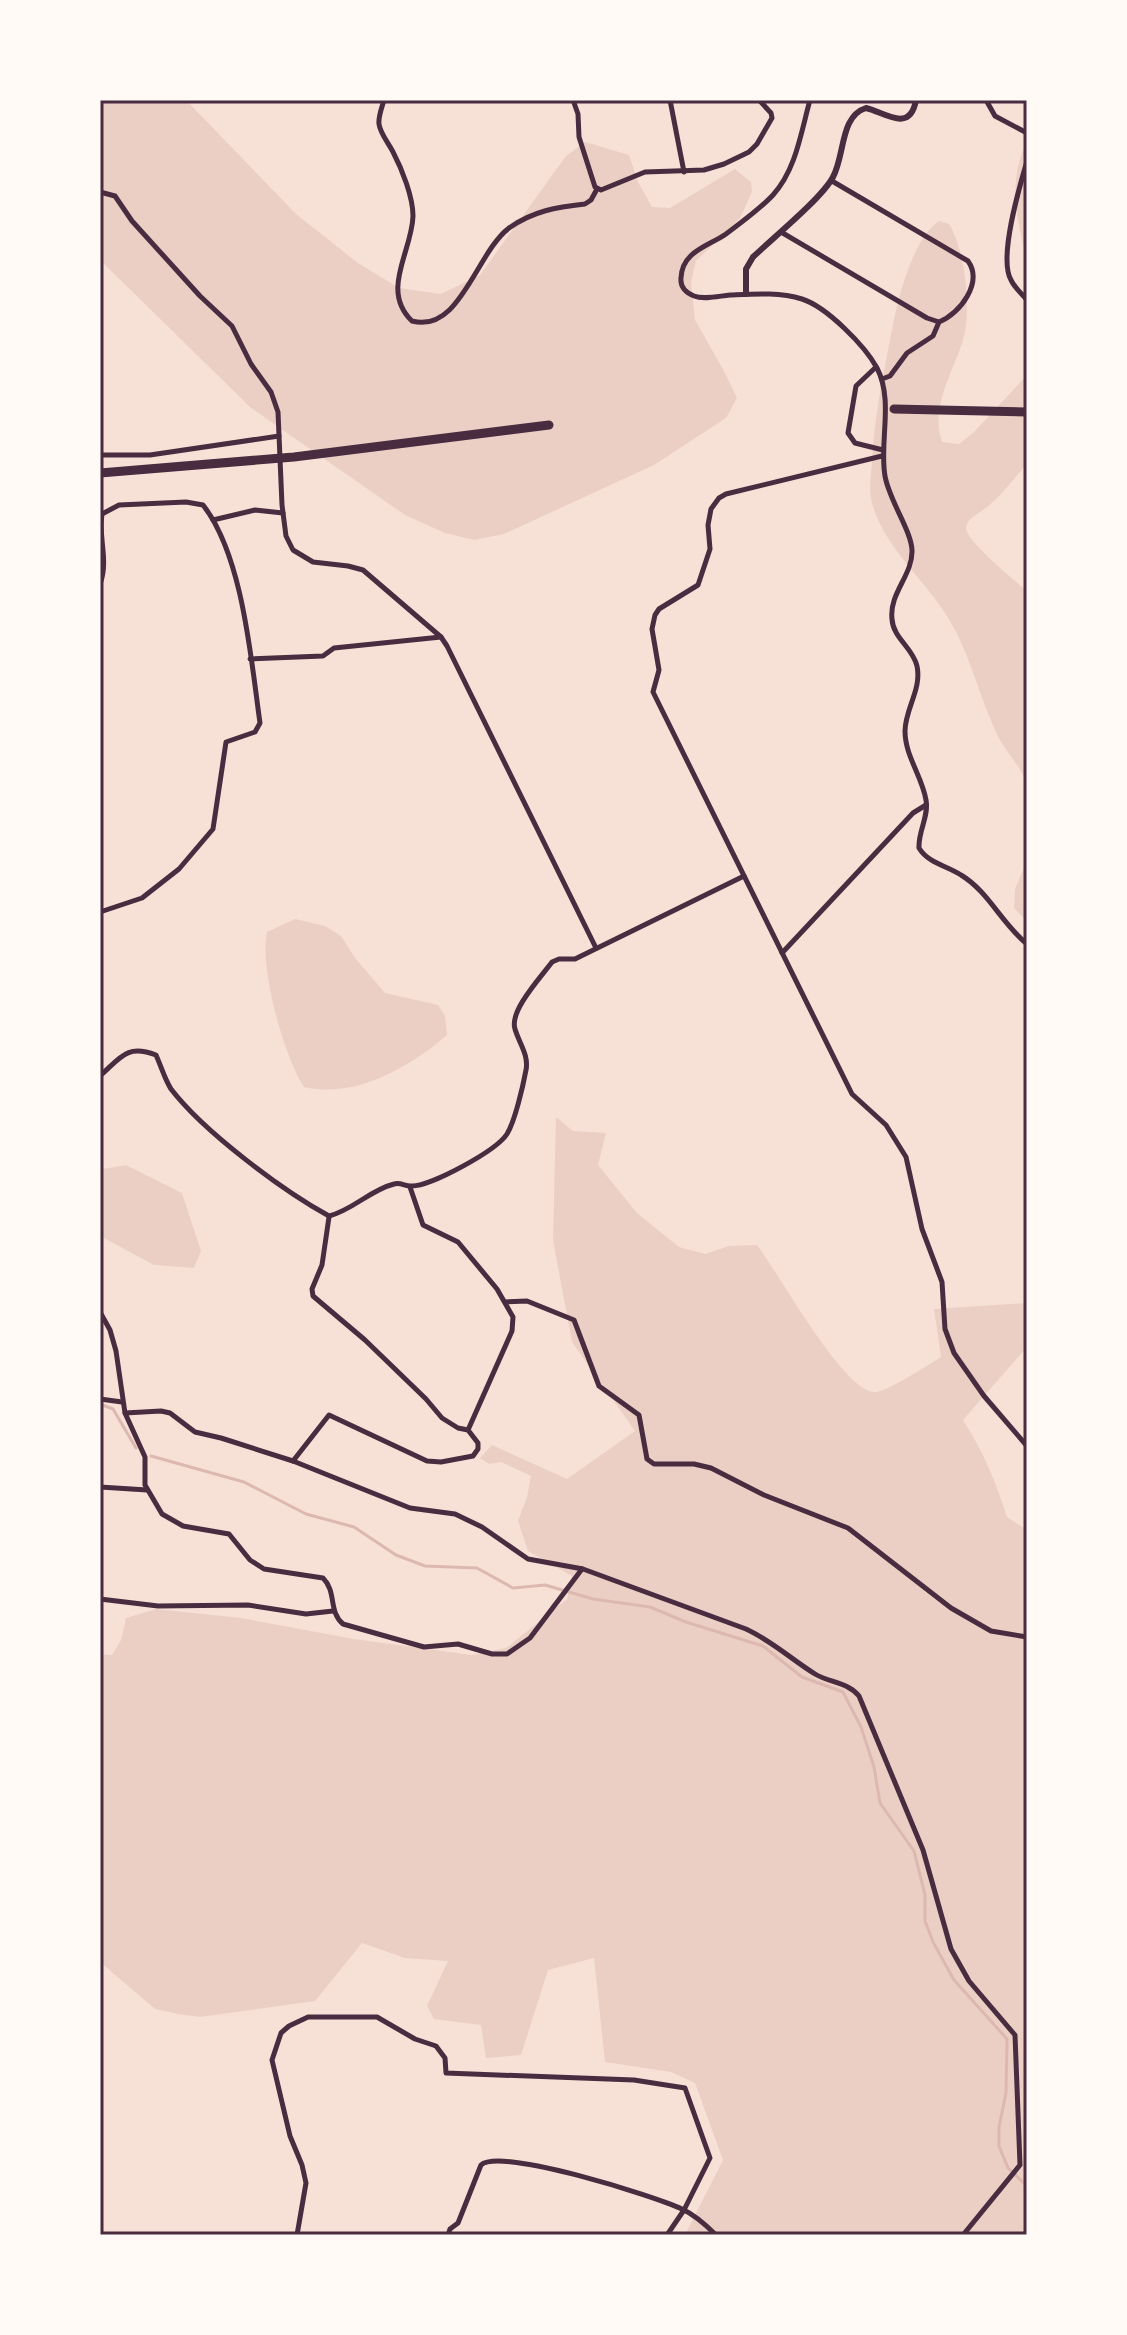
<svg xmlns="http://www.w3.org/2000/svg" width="1127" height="2335" font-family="Karla,sans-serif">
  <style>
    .green { fill: #ebcfc5 }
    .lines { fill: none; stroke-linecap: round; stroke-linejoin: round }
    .stream { stroke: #dcb8b0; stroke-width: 3 }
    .minor { stroke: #4a2c40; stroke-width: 5 }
    .tertiary { stroke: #4a2c40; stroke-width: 6 }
    .motorway { stroke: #4a2c40; stroke-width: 9 }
    .neatline { fill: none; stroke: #4a2c40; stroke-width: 3 }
  </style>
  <rect width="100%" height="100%" fill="#f7e1d7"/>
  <g class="green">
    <polygon points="100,100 186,100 296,214 358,263 399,288 441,294 480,275 566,156 585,142 629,155 638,182 652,207 670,208 735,169 751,182 752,192 740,218 696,261 691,282 695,320 724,371 737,398 726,418 654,465 504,534 474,540 445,533 405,515 251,408 100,260"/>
    <path d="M1027,142V261C1017,220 1007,181 1027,142Z"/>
    <path d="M939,221L949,224C965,249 972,311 963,340C953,373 930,406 942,442L959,444L974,432L1027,375V464C1013,479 1000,498 983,510C977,515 967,518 966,528C965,540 1016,582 1027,591V784C1020,764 1004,751 996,732C977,691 969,648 943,610C919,574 881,543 871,499C869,488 871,474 872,463C874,416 884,371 893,325C898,297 914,237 939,221Z"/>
    <polygon points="1027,861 1027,921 1014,908 1015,889"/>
    <path d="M295,919L325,926L341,936L355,958L385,993L438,1005L445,1016L447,1035C410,1067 355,1099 304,1087C284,1056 259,968 267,932Z"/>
    <path d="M556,1117L573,1131L606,1133L598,1165L637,1213L679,1247L705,1254L729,1246L757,1245C778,1272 845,1394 875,1392C887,1392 928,1365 941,1357L934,1309L1027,1303V1347L963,1420C983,1451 996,1482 1007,1517L1027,1530V2235H685L723,2160L695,2083L671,2072L605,2062L594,1958L548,1970L521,2055L486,2058L481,2025L434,2019L427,2006L448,1961L405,1958L362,1943L315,2001L200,2017L178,2014L155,2009L100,1962V1654L112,1655L121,1640L126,1618L156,1609L241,1618L354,1639L472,1655L506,1648L567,1599L572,1576L528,1551L518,1521L527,1497L531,1476L501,1462L489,1464L480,1458L492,1445L567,1479L635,1431L572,1342L553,1240Z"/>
    <polygon points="126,1165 182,1193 201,1251 194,1268 154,1265 104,1238 100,1233 100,1173 103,1169"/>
  </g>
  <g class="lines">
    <g class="stream">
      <polyline points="100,1404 113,1409 136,1448"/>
      <polyline points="151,1456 244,1482 306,1514 354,1527 396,1555 425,1566 477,1568 513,1588 545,1585 593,1599 650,1607 686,1622 763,1646 802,1677 843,1692 861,1727 874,1767 880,1803 914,1851 925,1895 925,1921 933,1942 954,1980 1007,2039 1006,2093 999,2127 999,2146 1008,2168 1027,2186"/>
    </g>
    <g class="minor">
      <path d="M384,100C382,107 378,117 379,124C380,133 389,144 393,152C402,169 413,197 413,216C412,252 380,290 412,321C460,334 476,253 509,228C533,211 557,207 585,204L591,200L597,189"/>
      <polyline points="573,100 578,114 579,137 595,187 601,190 645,172 704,170 724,164 749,152 757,144 772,118 771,113 759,100"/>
      <polyline points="670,100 684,172"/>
      <path d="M810,100C801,132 796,170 773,195C760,209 742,222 726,234C709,246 682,251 681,278C680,287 686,293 694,296C704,300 719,296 730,295C753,294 779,292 802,299C827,307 865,346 877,368C894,401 879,442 885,476C889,500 911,530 912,550C913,575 889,593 892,619C893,638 913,648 917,666C922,689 905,709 905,731C905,756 922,776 926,800C929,817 918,831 919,848C928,863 947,866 961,875C988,891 1002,924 1027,944"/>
      <polyline points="986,100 995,116 1027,133"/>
      <path d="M1027,161C1020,185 998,258 1011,280C1014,287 1022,294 1027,300"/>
      <polyline points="100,192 115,196 132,221 200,296 232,326 251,364 271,392 278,412 282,505 286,536 293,550 313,562 348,566 363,570 441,637 447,646 596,948"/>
      <path d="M781,232L927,318L939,322C961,313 983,282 968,261L832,181"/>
      <polyline points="876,367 856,386 848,433 855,443 883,450"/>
      <polyline points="882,379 890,376 907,353 933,336 939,322"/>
      <polyline points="100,455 150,455 279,436"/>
      <polyline points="882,456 726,494 719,498 711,509 708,525 710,549 698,585 659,609 655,615 652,629 659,670 653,692 852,1094 886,1125 906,1157 922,1229 942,1282 945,1329 954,1353 984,1396 1027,1446"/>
      <polyline points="213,520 255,510 283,513"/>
      <path d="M100,584C109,560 98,538 102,514L119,505L186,502L203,505C243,556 251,660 260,723L255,732L226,742L213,829L179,869L142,898L100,912"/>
      <polyline points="250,659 323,656 334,648 441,637"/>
      <polyline points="782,953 913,813 926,805"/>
      <path d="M100,1076C121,1057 127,1044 156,1055C161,1066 165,1080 171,1089C204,1132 282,1190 329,1216C353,1210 370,1190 394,1184C401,1182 406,1187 412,1186C431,1186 496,1151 507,1134C515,1121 523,1086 526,1070C529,1055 519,1043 515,1029C509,1011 541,977 552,962L559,959H575L744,876"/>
      <polyline points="410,1187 423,1225 458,1242 497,1289 513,1317 512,1331 468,1430"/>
      <polyline points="505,1302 527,1301 574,1320 599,1386 639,1415 647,1459 654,1464 694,1464 711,1468 764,1495 848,1528 951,1608 991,1631 1027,1637"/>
      <path d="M100,1312L110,1330L116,1351L125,1413L145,1457V1485L162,1514L183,1526L229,1534L250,1560L264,1569L323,1578C337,1592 328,1611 343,1624L424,1647L458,1644L492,1654H507L530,1638L582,1569"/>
      <polyline points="100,1399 122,1402"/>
      <path d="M125,1413L161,1411L170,1413L195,1432L221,1438L293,1461L410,1508L455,1514L482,1527L528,1559L583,1569L746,1629C772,1641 791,1659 815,1674C830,1683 848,1682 859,1696L923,1850L951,1949L969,1981L1015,2035L1020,2165L963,2235"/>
      <polyline points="293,1461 329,1415 427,1461 441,1462 473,1456 478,1449 478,1443 468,1430 458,1428 442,1418 426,1399 365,1340 313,1296 312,1289 322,1265 329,1217"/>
      <polyline points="100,1487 147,1490"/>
      <polyline points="100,1599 158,1606 248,1605 306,1614 333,1611"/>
      <polyline points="100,2232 103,2235"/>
      <polyline points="297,2235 306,2183 302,2165 290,2136 272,2060 281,2033 289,2026 308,2017 377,2017 415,2039 436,2046 445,2058 446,2073 634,2080 685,2088 710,2158 684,2210 667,2235"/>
      <path d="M448,2235L450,2229L458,2223L481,2165C500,2147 654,2196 682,2209C695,2215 706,2225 716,2235"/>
    </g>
    <path class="tertiary" d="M746,294V269L753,257C773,238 822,198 833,177C845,155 840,116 866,108C884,112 910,134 916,100"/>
    <g class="motorway">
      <polyline points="894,409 1027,412"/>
      <polyline points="100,473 294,457 549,425"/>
    </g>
  </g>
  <rect width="1127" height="2335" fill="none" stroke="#fffaf5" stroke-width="204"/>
  <rect x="102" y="102" width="923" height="2131" class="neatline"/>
</svg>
